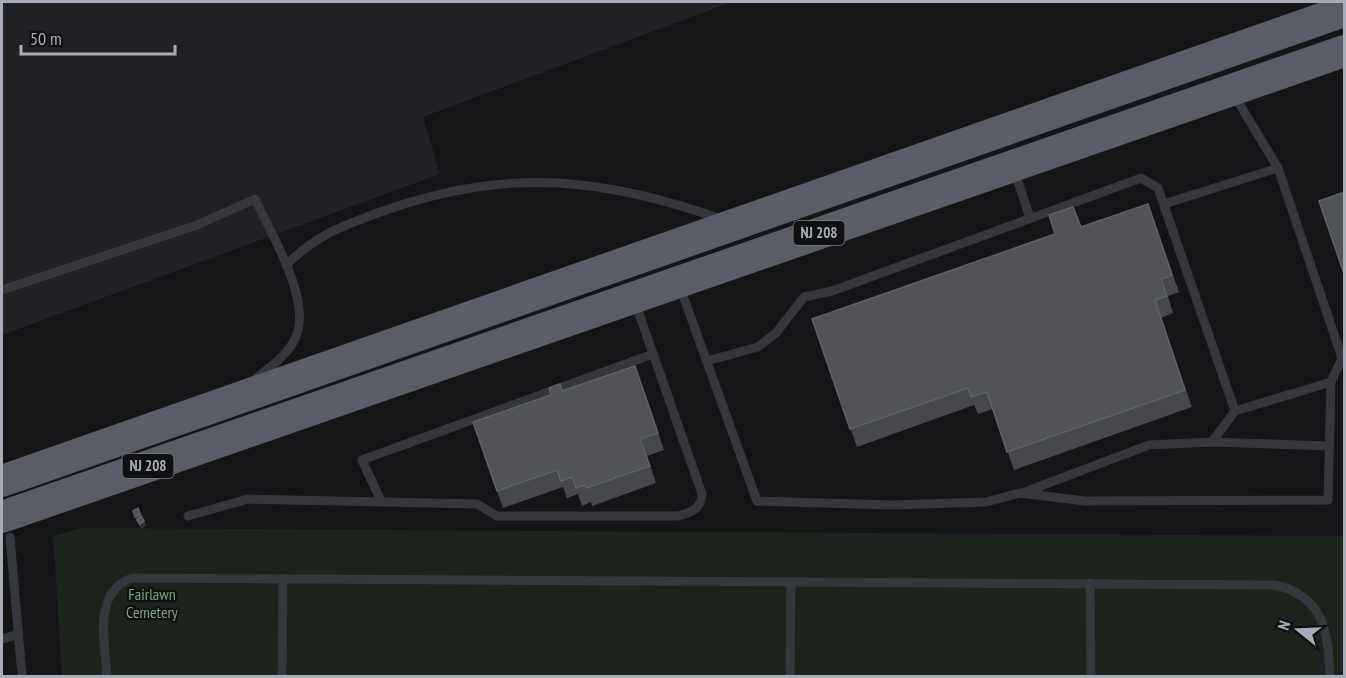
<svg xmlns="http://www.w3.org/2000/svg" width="1346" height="678" font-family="'PT Sans Narrow',sans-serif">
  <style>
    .built { fill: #212125 }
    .green { fill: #1b231c }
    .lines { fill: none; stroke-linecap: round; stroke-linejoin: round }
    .service { stroke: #36373d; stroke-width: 9 }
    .trunk { stroke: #5a5d65; stroke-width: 32 }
    .wall { fill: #46484d }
    .shaded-wall { fill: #2e2f33 }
    .building { fill: #515359; stroke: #5e6168; stroke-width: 1.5 }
    .labels { text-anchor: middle; stroke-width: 4.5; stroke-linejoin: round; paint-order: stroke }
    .shield { fill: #101013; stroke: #797e87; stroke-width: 1.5 }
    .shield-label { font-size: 15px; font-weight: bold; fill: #a6adb9 }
    .park-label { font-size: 16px; fill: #7ba67c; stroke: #101013 }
  </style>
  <rect width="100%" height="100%" fill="#151518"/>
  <polygon class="built" points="2,2 732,2 423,117 440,174 2,335"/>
  <polygon class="green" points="82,528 1344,536 1344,676 62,676 53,536"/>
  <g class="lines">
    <g class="service">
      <polyline points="1234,95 1278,168 1342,358 1331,382"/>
      <polyline points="1015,172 1030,218"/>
      <polyline points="1164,204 1278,168"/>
      <path d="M286,265C320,232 345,225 389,209C510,167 606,178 724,220"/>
      <polyline points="680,287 757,501 892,505 986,502 1020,493 1085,501 1328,500 1331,382 1235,411 1212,442"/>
      <path d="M2,290L197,225L255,199C271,234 315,304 294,341C285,357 269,368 255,379"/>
      <polyline points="707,361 758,347 776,333 804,297 832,291 1141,178 1158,188 1235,411"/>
      <polyline points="1022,493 1149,445 1212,442 1329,446"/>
      <polyline points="381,501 362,460 653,354"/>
      <path d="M188,516L248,499L477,504L497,516H678C692,512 701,509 702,494L635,302"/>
      <polyline points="10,537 22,676"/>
      <polyline points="1090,583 1091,676"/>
      <polyline points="2,639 19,634"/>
      <path d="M107,676C105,643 92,592 132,578L1275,585C1325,596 1328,634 1330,676"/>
      <polyline points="282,676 283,579"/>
      <polyline points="790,676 791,582"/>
    </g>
    <g class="trunk">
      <polyline points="2,481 1344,11"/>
      <polyline points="2,517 1344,51"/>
    </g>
  </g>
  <g class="wall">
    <polygon points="1148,204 1179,292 1168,296 1173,313 1161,318 1192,407 1014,470 993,409 978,414 974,405 857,447 812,319 1055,234 1081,227"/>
    <polygon points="635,366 664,450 647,456 656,483 592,506 591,502 582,506 578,494 567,498 563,487 503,508 473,422"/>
    <polygon points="138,508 146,525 142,529 137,522 133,511"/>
  </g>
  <polygon class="shaded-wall" points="144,521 146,525 142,529 140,524"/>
  <g class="building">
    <polygon points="1344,192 1344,274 1319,201"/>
    <polygon points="1148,204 1172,275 1161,279 1167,296 1155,300 1185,390 1007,452 987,392 971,397 968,388 850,429 812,319 1055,234 1049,215 1073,207 1081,227"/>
    <polygon points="635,366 658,433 640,439 650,466 586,488 585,485 576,488 572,477 561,481 557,470 497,491 473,422 551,395 549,388 560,384 562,391"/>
    <polygon points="138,508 140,514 135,517 133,511"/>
    <polygon points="141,516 144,521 140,524 137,520"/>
  </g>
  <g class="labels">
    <g class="shield">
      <rect x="793.5" y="221" width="51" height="24" rx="4.5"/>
      <rect x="122.5" y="454" width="51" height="24" rx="4.5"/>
    </g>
    <g class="shield-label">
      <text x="819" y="238">NJ 208</text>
      <text x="148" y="471">NJ 208</text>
    </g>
    <g class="park-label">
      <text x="152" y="600">Fairlawn<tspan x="152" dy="18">Cemetery</tspan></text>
    </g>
  </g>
  <rect width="1346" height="678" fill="none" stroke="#a6adb9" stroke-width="6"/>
  <g transform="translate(1298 630) rotate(288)" stroke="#101013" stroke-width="4.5" paint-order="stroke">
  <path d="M0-4.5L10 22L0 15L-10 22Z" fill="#a6adb9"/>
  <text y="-9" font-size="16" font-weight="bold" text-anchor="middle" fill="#a6adb9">N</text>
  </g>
  <path d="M21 45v9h154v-9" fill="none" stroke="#a6adb9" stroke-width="3"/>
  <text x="30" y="45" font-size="18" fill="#a6adb9" stroke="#101013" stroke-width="4.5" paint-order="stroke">50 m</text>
</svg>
